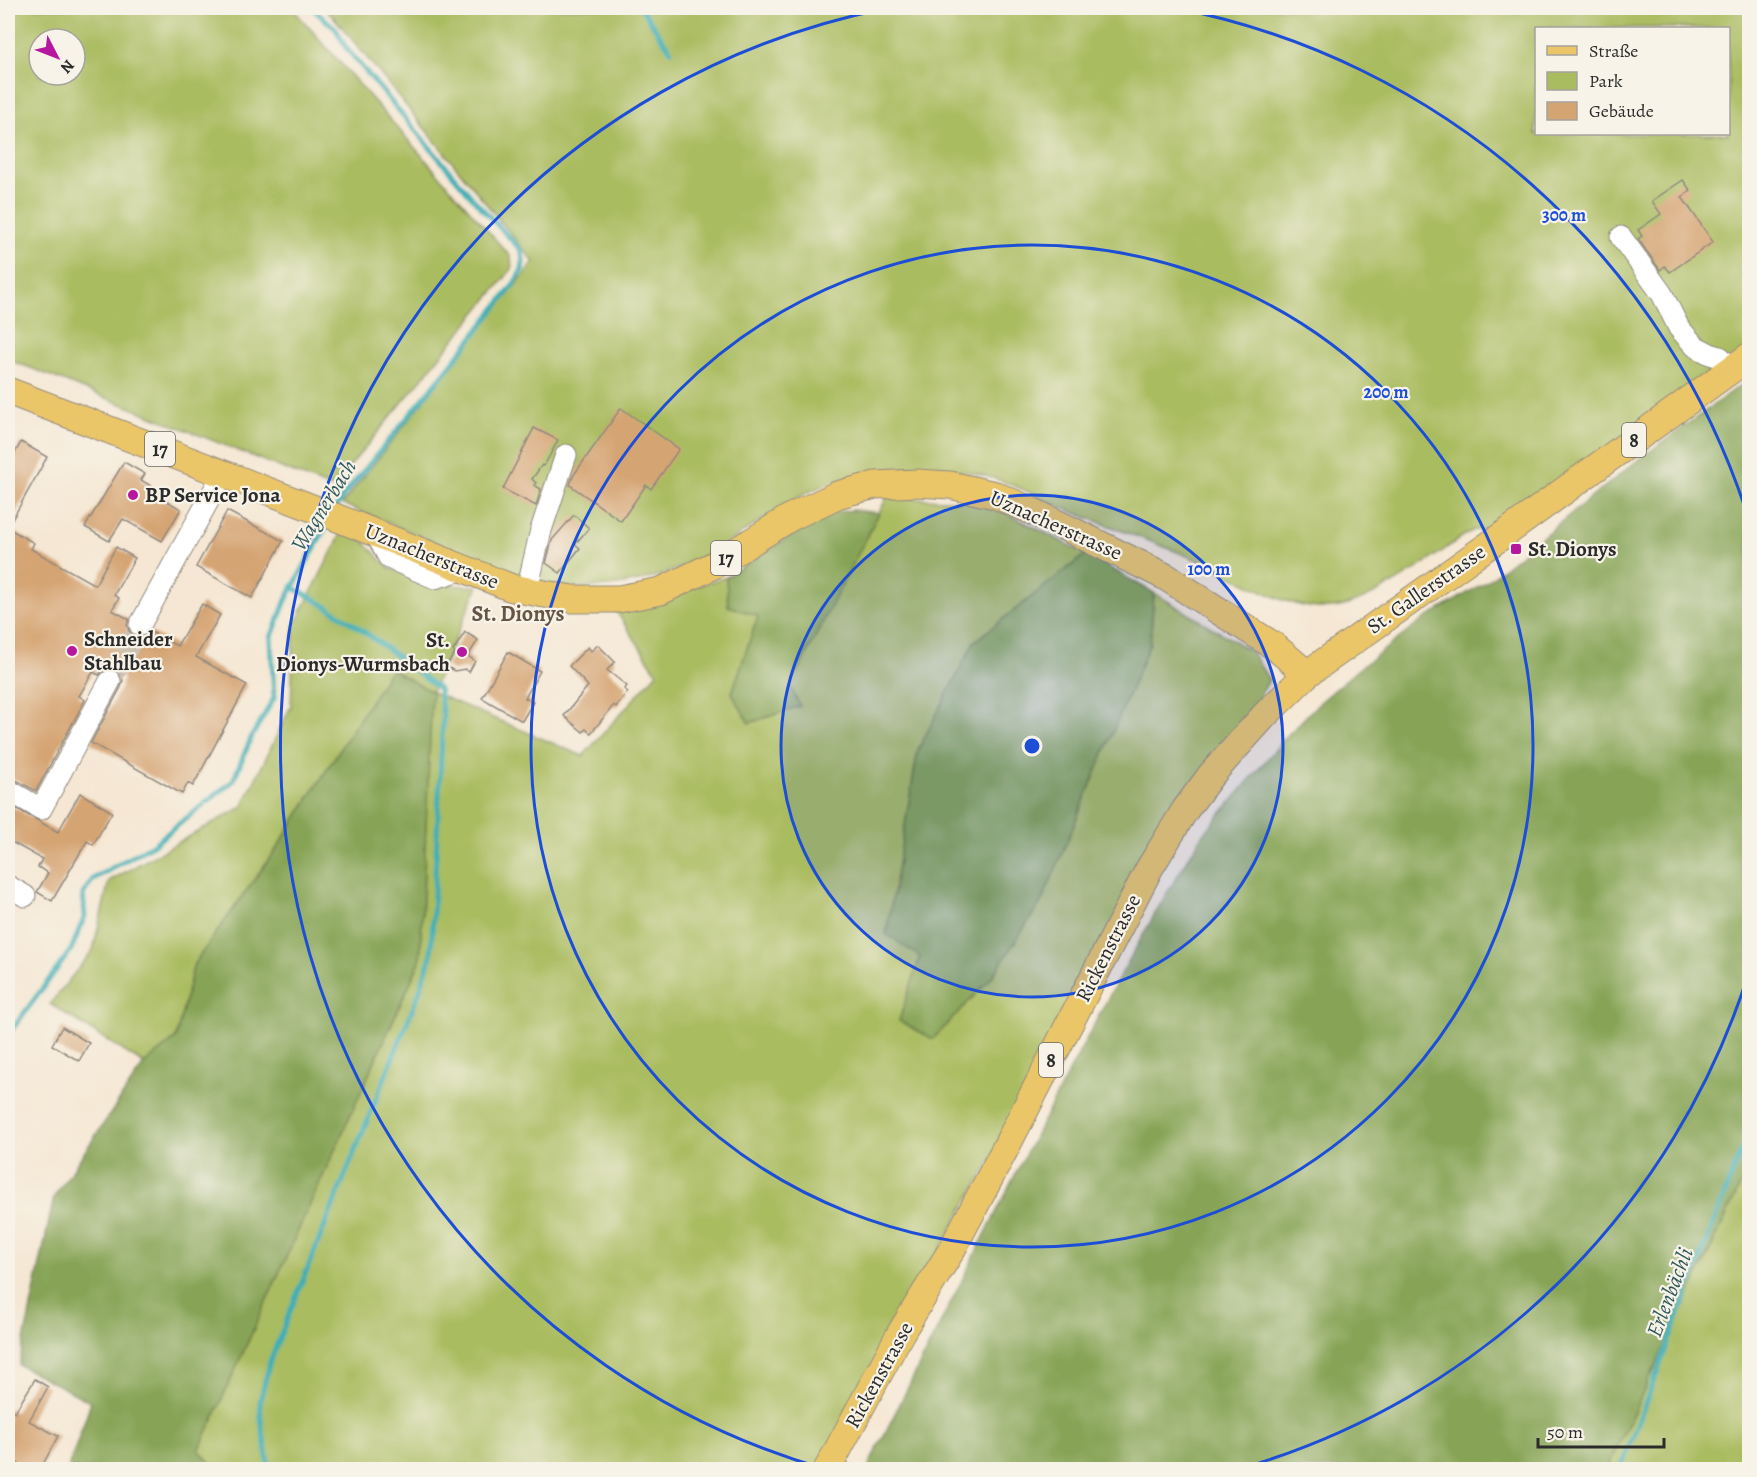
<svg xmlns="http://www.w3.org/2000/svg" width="1757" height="1477" font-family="Alegreya,serif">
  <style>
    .green { fill: #aabc60; stroke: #6a7446; stroke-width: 1.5; fill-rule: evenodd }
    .forest { fill: #87a456; stroke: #596840; stroke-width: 1.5 }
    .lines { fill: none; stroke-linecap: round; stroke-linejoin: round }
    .stream { stroke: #3daeb6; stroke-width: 5 }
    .building { fill: #d5a473 }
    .minor-tunnel { stroke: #cdc1b1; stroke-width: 21; stroke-dasharray: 21 10; stroke-linecap: butt }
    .minor-casing { stroke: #90897f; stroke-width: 23 }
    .major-casing { stroke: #90897f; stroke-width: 29 }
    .minor { stroke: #fff; stroke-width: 21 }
    .major { stroke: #ebc669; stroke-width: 27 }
    .ring { fill: none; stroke: #1d4ed8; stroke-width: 3 }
    .poi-dot { fill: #b5179e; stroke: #f7f3e8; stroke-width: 2 }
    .labels { text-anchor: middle; stroke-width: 4.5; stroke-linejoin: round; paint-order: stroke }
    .shield { fill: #f7f3e8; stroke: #686764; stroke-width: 1.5 }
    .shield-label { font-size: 20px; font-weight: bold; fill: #2b2b2b }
    .poi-label { font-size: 21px; font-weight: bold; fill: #2b2b2b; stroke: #f7f3e8; text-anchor: start }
    .street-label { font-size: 21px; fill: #2b2b2b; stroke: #f7f3e8 }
    .water-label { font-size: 22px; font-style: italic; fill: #31595c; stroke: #f7f3e8 }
    .neighbourhood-label { font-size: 22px; font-weight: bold; fill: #654; stroke: #f7f3e8 }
    .centre { fill: #1d4ed8; stroke: #f7f3e8; stroke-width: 3 }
    .ring-label { font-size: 18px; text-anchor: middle; font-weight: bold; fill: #1d4ed8; stroke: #f7f3e8; stroke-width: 4.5; stroke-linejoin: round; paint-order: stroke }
  </style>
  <rect width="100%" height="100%" fill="#f7f3e8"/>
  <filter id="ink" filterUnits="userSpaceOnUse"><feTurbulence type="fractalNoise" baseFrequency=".0167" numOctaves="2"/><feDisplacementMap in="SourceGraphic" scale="12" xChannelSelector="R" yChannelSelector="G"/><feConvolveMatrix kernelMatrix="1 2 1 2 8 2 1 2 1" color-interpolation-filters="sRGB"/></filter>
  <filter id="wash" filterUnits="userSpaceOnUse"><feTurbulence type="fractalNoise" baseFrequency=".008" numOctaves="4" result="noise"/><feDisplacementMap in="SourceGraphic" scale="24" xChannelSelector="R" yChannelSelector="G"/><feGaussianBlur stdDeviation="1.35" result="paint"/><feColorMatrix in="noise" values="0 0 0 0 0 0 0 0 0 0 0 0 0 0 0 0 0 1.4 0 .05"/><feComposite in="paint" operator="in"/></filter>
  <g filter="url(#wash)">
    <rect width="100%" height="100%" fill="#f5e7d3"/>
    <g class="green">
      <path d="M8,8H292L511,257L512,269L332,488L31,368L8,360ZM39,39H75V75H39Z"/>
      <path d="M324,8H1749V356L1518,524L1486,530H1474C1461,536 1450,546 1438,554C1413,572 1377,596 1347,605C1300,619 1251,584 1209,565C1166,546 1121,531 1078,514C1049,503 1022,487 993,478C970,471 944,468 920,468C882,468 841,476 807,493C776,509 748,530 719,548C673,577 614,592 560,586C527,582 493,565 462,553C422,537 382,520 342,504L534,262L332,15ZM1536,28H1728V134H1536Z"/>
      <polygon points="887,497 985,502 1086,554 974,642 1150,643 1154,593 1251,651 1269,680 957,1219 818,1469 216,1470 199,1450 420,961 431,692 391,669 277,848 194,964 176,1038 144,1064 50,1004 93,950 109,881 242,807 291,706 294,626 342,532 358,535 389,568 436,585 478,586 432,692 583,756 657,673 616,611 726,577 728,606 758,616 732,693 749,723 800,706 790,686"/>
      <polygon points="1749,1167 1749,1469 1607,1469"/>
    </g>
    <g class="forest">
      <polygon points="1749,379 1749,1167 1607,1469 867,1469 1024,1157 1115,985 1165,896 1202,836 1284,739 1316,706 1357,670 1426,618 1489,580 1634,463"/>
      <polygon points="852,510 879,513 790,686 800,706 749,723 732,693 758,616 728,606 726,577 827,513"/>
      <polygon points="1086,554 1154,593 1150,643 1043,899 992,977 933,1039 899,1021 920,957 886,934 918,750 974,642"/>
      <polygon points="391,669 432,692 420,961 199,1450 216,1469 68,1469 91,1402 19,1365 54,1197 144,1064 176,1038 194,964 277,848"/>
    </g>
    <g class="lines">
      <g class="stream">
        <polyline points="312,8 336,29 346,48 475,201 521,250 523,260 522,270 512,287 450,366 343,496 336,508"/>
        <polyline points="641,8 671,51"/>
        <polyline points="8,1035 71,950 85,916 83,894 93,879 154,844 233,781 252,736 274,698 271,638 286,600 329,521"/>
        <path d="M269,1470L261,1419L260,1401L270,1361L419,993L431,955L443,717L439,689C392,653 346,614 292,587"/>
        <polyline points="1620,1470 1750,1127"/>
      </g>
    </g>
    <g id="blocks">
      <g class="building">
        <polygon points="1683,180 1691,191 1682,197 1713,242 1670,272 1665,266 1660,270 1638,239 1642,236 1638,230 1661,214 1652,201"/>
        <polygon points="621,408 679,449 651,489 646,485 621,521 570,485 573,476"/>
        <polygon points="534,428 558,440 544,466 542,465 532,479 536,483 534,485 541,489 536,506 503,489"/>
        <polygon points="21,442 47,457 8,527 8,466"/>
        <polygon points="124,462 145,474 141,480 163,493 160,497 181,509 162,541 123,519 109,541 85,527"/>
        <polygon points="227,511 283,541 252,598 196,567"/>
        <polygon points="574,515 589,528 575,544 580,548 560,573 546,563 552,540"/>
        <polygon points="8,528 34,543 31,549 95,585 116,547 135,558 114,595 119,598 112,610 129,619 127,625 129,631 134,636 141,638 146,636 151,632 177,646 202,604 220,615 196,657 247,685 193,786 188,783 182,794 91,743 121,687 123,680 121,675 117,670 110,668 104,670 99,675 93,672 79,696 85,700 36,791 14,779 8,777"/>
        <polygon points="465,632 478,640 468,656 475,661 469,672 465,669 454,671 446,666 455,653 453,651"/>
        <polygon points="598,645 615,662 607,670 627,686 624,689 628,692 616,707 614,705 591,733 586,729 583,732 564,716 588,686 569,666 588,647 591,651"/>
        <polygon points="508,652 540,671 525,698 533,702 522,721 482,698"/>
        <polygon points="80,793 112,812 93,845 87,841 52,901 37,892 48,873 38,867 42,859 8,840 8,804 58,832"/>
        <polygon points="62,1027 89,1043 79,1061 52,1045"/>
        <polygon points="35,1379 48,1387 29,1421 58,1436 40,1470 29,1470 8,1458 8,1408 15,1412"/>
      </g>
    </g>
  </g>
  <g filter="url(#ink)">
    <use href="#blocks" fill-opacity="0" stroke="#90897f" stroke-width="1.5"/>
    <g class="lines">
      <polyline class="minor-tunnel" points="110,681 140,625"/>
      <g class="minor-casing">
        <g id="minor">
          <polyline points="1621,237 1662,294 1679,328 1695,346 1710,354 1720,357 1732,369"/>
          <polyline points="375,532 389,558 435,578 464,569"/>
          <polyline points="527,590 541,530 566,455"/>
          <polyline points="140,625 223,474"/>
          <polyline points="8,790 41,809 110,681"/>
          <polyline points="8,886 25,896"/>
        </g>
      </g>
      <g class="major-casing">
        <g id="major">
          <polyline points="8,391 320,511 512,588 572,599 619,599 661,591 714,565 791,517 837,495 875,485 917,483 950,485 995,495 1032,511 1166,577 1274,646 1307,674"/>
          <polyline points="827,1470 900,1334 951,1251 1006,1147 1149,869 1185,810 1211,775 1264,716 1307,674 1506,533 1750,356"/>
        </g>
      </g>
      <use href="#minor" class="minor"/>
      <use href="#major" class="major"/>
    </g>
  </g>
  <circle cx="1032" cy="746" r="251" fill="#1d4ed8" fill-opacity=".12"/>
  <g class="ring">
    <circle cx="1032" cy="746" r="251"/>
    <circle cx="1032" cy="746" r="501"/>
    <path d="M1749 972A752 752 0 0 1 1239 1469M825 1469A752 752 0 0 1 889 8M1175 8A752 752 0 0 1 1749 520"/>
  </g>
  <g class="poi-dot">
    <circle cx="133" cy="495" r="6"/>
    <rect x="1510" y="543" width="12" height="12" rx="3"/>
    <circle cx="72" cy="651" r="6"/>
    <circle cx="462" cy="652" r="6"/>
  </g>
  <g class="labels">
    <g class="shield">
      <rect x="1622" y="423" width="24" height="34" rx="4.5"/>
      <rect x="145" y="432" width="30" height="34" rx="4.5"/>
      <rect x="711" y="541" width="30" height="34" rx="4.5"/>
      <rect x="1039" y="1043" width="24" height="34" rx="4.5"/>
    </g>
    <g class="shield-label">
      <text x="1634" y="447">8</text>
      <text x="160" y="456">17</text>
      <text x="726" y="565">17</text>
      <text x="1051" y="1067">8</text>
    </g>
    <g class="poi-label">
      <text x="145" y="502">BP Service Jona</text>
      <text x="1528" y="556">St. Dionys</text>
      <text x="84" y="646">Schneider<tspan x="84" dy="24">Stahlbau</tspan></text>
      <text x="450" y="647" text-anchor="end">St.<tspan x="450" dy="24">Dionys-Wurmsbach</tspan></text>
    </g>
    <g class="street-label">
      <text transform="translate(1056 525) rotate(24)" y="7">Uznacherstrasse</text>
      <text transform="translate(432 556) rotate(22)" y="7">Uznacherstrasse</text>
      <text transform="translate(1426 589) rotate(-35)" y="7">St. Gallerstrasse</text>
      <text transform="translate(1108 948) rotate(-63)" y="7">Rickenstrasse</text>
      <text transform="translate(879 1375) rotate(-61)" y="7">Rickenstrasse</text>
    </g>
    <g class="water-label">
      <text transform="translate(323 505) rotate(-58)" y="8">Wagnerbach</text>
      <text transform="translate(1669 1292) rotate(-69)" y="8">Erlenbächli</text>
    </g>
    <g class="neighbourhood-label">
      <text x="518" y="621">St. Dionys</text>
    </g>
  </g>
  <circle cx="1032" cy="746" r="9" class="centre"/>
  <g class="ring-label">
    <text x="1564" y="221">300 m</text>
    <text x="1386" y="398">200 m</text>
    <text x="1209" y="575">100 m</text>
  </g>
  <rect width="1757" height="1477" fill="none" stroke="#f7f3e8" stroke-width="30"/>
  <rect x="1535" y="27" width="195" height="108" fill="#f7f3e8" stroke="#a5a39c" stroke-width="1.5"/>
  <rect x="1547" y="46" width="30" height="9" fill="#ebc669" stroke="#a5a39c" stroke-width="1.5"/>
  <text x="1589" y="57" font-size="18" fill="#2b2b2b">Straße</text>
  <rect x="1547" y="72" width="30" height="18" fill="#aabc60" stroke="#a5a39c" stroke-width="1.5"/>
  <text x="1589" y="87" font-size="18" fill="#2b2b2b">Park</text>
  <rect x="1547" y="102" width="30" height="18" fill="#d5a473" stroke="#a5a39c" stroke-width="1.5"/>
  <text x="1589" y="117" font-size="18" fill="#2b2b2b">Gebäude</text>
  <g transform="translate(57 57) rotate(132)"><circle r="28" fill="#f7f3e8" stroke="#a5a39c" stroke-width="1.5"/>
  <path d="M0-4.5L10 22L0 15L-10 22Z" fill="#b5179e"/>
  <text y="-9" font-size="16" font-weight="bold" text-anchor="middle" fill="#2b2b2b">N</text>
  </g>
  <path d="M1538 1438v9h126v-9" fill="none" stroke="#2b2b2b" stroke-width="3"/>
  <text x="1547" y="1438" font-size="18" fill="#2b2b2b" stroke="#f7f3e8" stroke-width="4.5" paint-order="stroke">50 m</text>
</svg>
